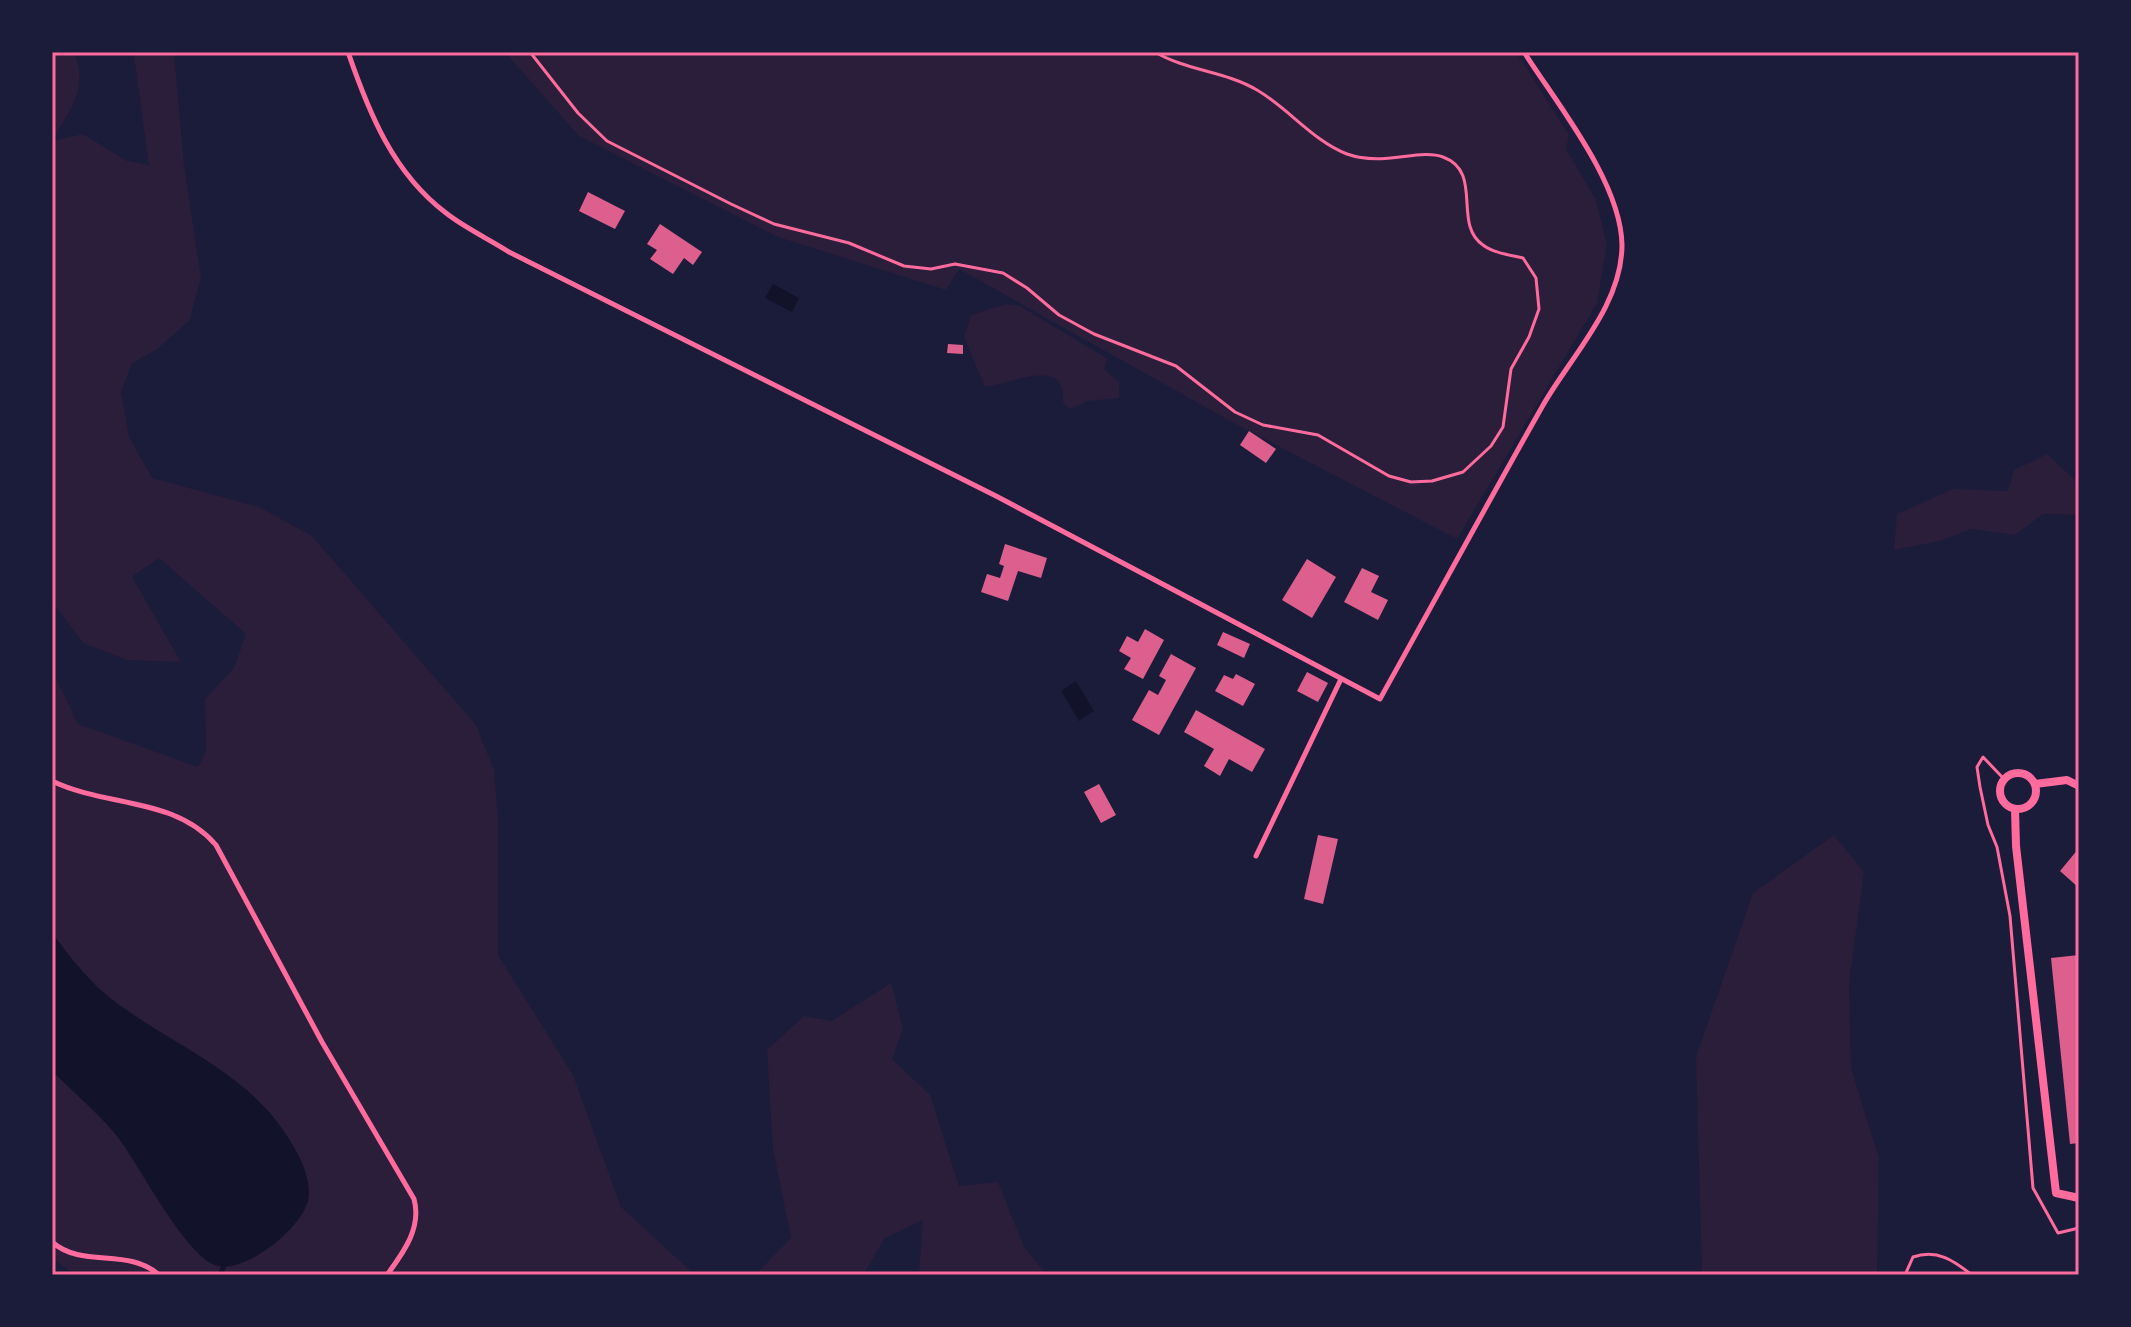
<svg xmlns="http://www.w3.org/2000/svg" width="2131" height="1327" font-family="'PT Sans',sans-serif">
  <style>
    .green { fill: #2a1e3b }
    .water { fill: #12122b }
    .lines { fill: none; stroke-linecap: round; stroke-linejoin: round }
    .stream { stroke: #12122b; stroke-width: 5 }
    .building { fill: #dd5f8e }
    .path { stroke: #ff6b9d; stroke-width: 3 }
    .service { stroke: #ff6b9d; stroke-width: 5 }
    .minor { stroke: #ff6b9d; stroke-width: 8 }
    .neatline { fill: none; stroke: #ff6b9d; stroke-width: 3 }
  </style>
  <rect width="100%" height="100%" fill="#1b1b3a"/>
  <g class="green">
    <path d="M52,52H74C89,91 70,108 52,141L83,134L127,161L149,165L134,56L120,52H174L184,165L201,278L189,321L156,350L132,363L121,392L129,437L152,478L259,507L312,536L476,725L494,770L498,818V955L573,1075L621,1207L695,1275H75L52,1258V670L78,724L198,767L206,752L205,699L234,668L246,634L159,558L132,577L181,662L127,660L83,643L52,601Z"/>
    <polygon points="505,52 1516,52 1569,135 1566,149 1596,200 1607,244 1597,303 1457,539 1232,422 959,269 946,290 778,237 579,136"/>
    <path d="M1006,304L1020,306L1108,359L1104,369L1119,382V398L1088,401L1070,409L1063,403C1067,354 1009,385 985,387L964,337L971,315Z"/>
    <polygon points="2047,454 2079,484 2079,515 2043,514 2015,535 1971,529 1940,541 1894,550 1897,514 1953,489 2008,491 2014,470"/>
    <polygon points="1834,835 1864,872 1849,983 1851,1068 1879,1158 1877,1275 1702,1275 1696,1057 1753,893"/>
    <polygon points="891,983 903,1028 892,1059 930,1095 959,1186 998,1182 1024,1247 1047,1275 919,1275 923,1220 885,1238 863,1275 755,1275 791,1238 773,1149 767,1050 804,1016 832,1021"/>
  </g>
  <g class="water">
    <polygon points="773,284 799,298 792,312 765,298"/>
    <polygon points="1076,681 1094,711 1079,721 1061,691"/>
    <path d="M52,933C72,959 91,985 118,1004C171,1043 237,1069 278,1123C293,1144 309,1168 309,1194C309,1224 244,1276 215,1265C185,1254 141,1169 120,1140C101,1115 74,1093 52,1071Z"/>
  </g>
  <g class="lines">
    <polyline class="stream" points="220,1275 224,1266"/>
  </g>
  <g class="building">
    <polygon points="588,192 625,211 615,229 579,211"/>
    <polygon points="660,224 702,252 693,265 684,258 673,274 650,259 657,250 647,244"/>
    <polygon points="948,344 963,345 963,354 947,353"/>
    <polygon points="1249,431 1276,449 1266,463 1240,445"/>
    <polygon points="1005,544 1047,558 1041,578 1018,571 1008,601 981,592 987,574 1000,578 1004,566 999,564"/>
    <polygon points="1307,559 1336,577 1312,618 1282,600"/>
    <polygon points="1362,568 1379,576 1371,592 1388,600 1378,620 1344,602"/>
    <polygon points="1145,629 1164,640 1143,679 1124,669 1131,658 1119,651 1127,636 1138,642"/>
    <polygon points="1223,632 1250,644 1244,658 1217,645"/>
    <polygon points="1171,654 1196,668 1159,735 1132,720 1149,690 1158,695 1166,680 1159,676"/>
    <polygon points="1307,672 1328,683 1318,702 1297,691"/>
    <polygon points="1236,674 1255,684 1243,706 1215,691 1224,675 1233,679"/>
    <polygon points="1196,710 1265,749 1252,772 1229,759 1220,776 1204,766 1214,749 1184,732"/>
    <polygon points="1099,784 1116,815 1101,823 1084,792"/>
    <polygon points="1318,835 1338,839 1323,904 1304,899"/>
    <polygon points="2079,848 2079,888 2060,871"/>
    <polygon points="2079,955 2079,1143 2070,1144 2051,958"/>
  </g>
  <g class="lines">
    <g class="path">
      <path d="M530,52L578,113L607,141L731,204L774,224L849,243L904,266L931,269L955,264L1003,273L1027,288L1059,315L1094,334L1176,366L1235,412L1263,425L1318,435L1389,476L1411,482L1432,481L1463,472L1491,446L1503,427L1511,369L1529,337L1539,309L1536,278L1523,258C1510,255 1493,253 1483,245C1452,224 1484,172 1443,157C1419,148 1383,167 1347,154C1313,141 1288,108 1257,90C1225,71 1187,71 1155,52"/>
      <polyline points="2004,779 1983,757 1977,767 1980,787 1988,825 1997,847 2010,916 2033,1188 2058,1233 2079,1228"/>
      <path d="M1905,1275L1913,1257C1937,1249 1953,1260 1972,1275"/>
    </g>
    <g class="service">
      <path d="M348,52C369,113 393,173 446,213C465,228 489,239 509,252L996,496L1380,699C1434,602 1487,504 1542,407C1570,357 1622,306 1622,245C1621,182 1557,104 1524,52"/>
      <path d="M52,781C106,807 175,797 216,845L322,1042L414,1199C422,1228 403,1253 387,1275"/>
      <polyline points="1256,856 1341,679"/>
      <path d="M52,1242C83,1269 128,1247 159,1275"/>
    </g>
    <g class="minor">
      <circle cx="2018" cy="791" r="18"/>
      <polyline points="2035,784 2067,780 2079,786"/>
      <polyline points="2015,809 2016,846 2056,1193 2079,1198"/>
    </g>
  </g>
  <rect width="2131" height="1327" fill="none" stroke="#1b1b3a" stroke-width="108"/>
  <rect x="54" y="54" width="2023" height="1219" class="neatline"/>
</svg>
